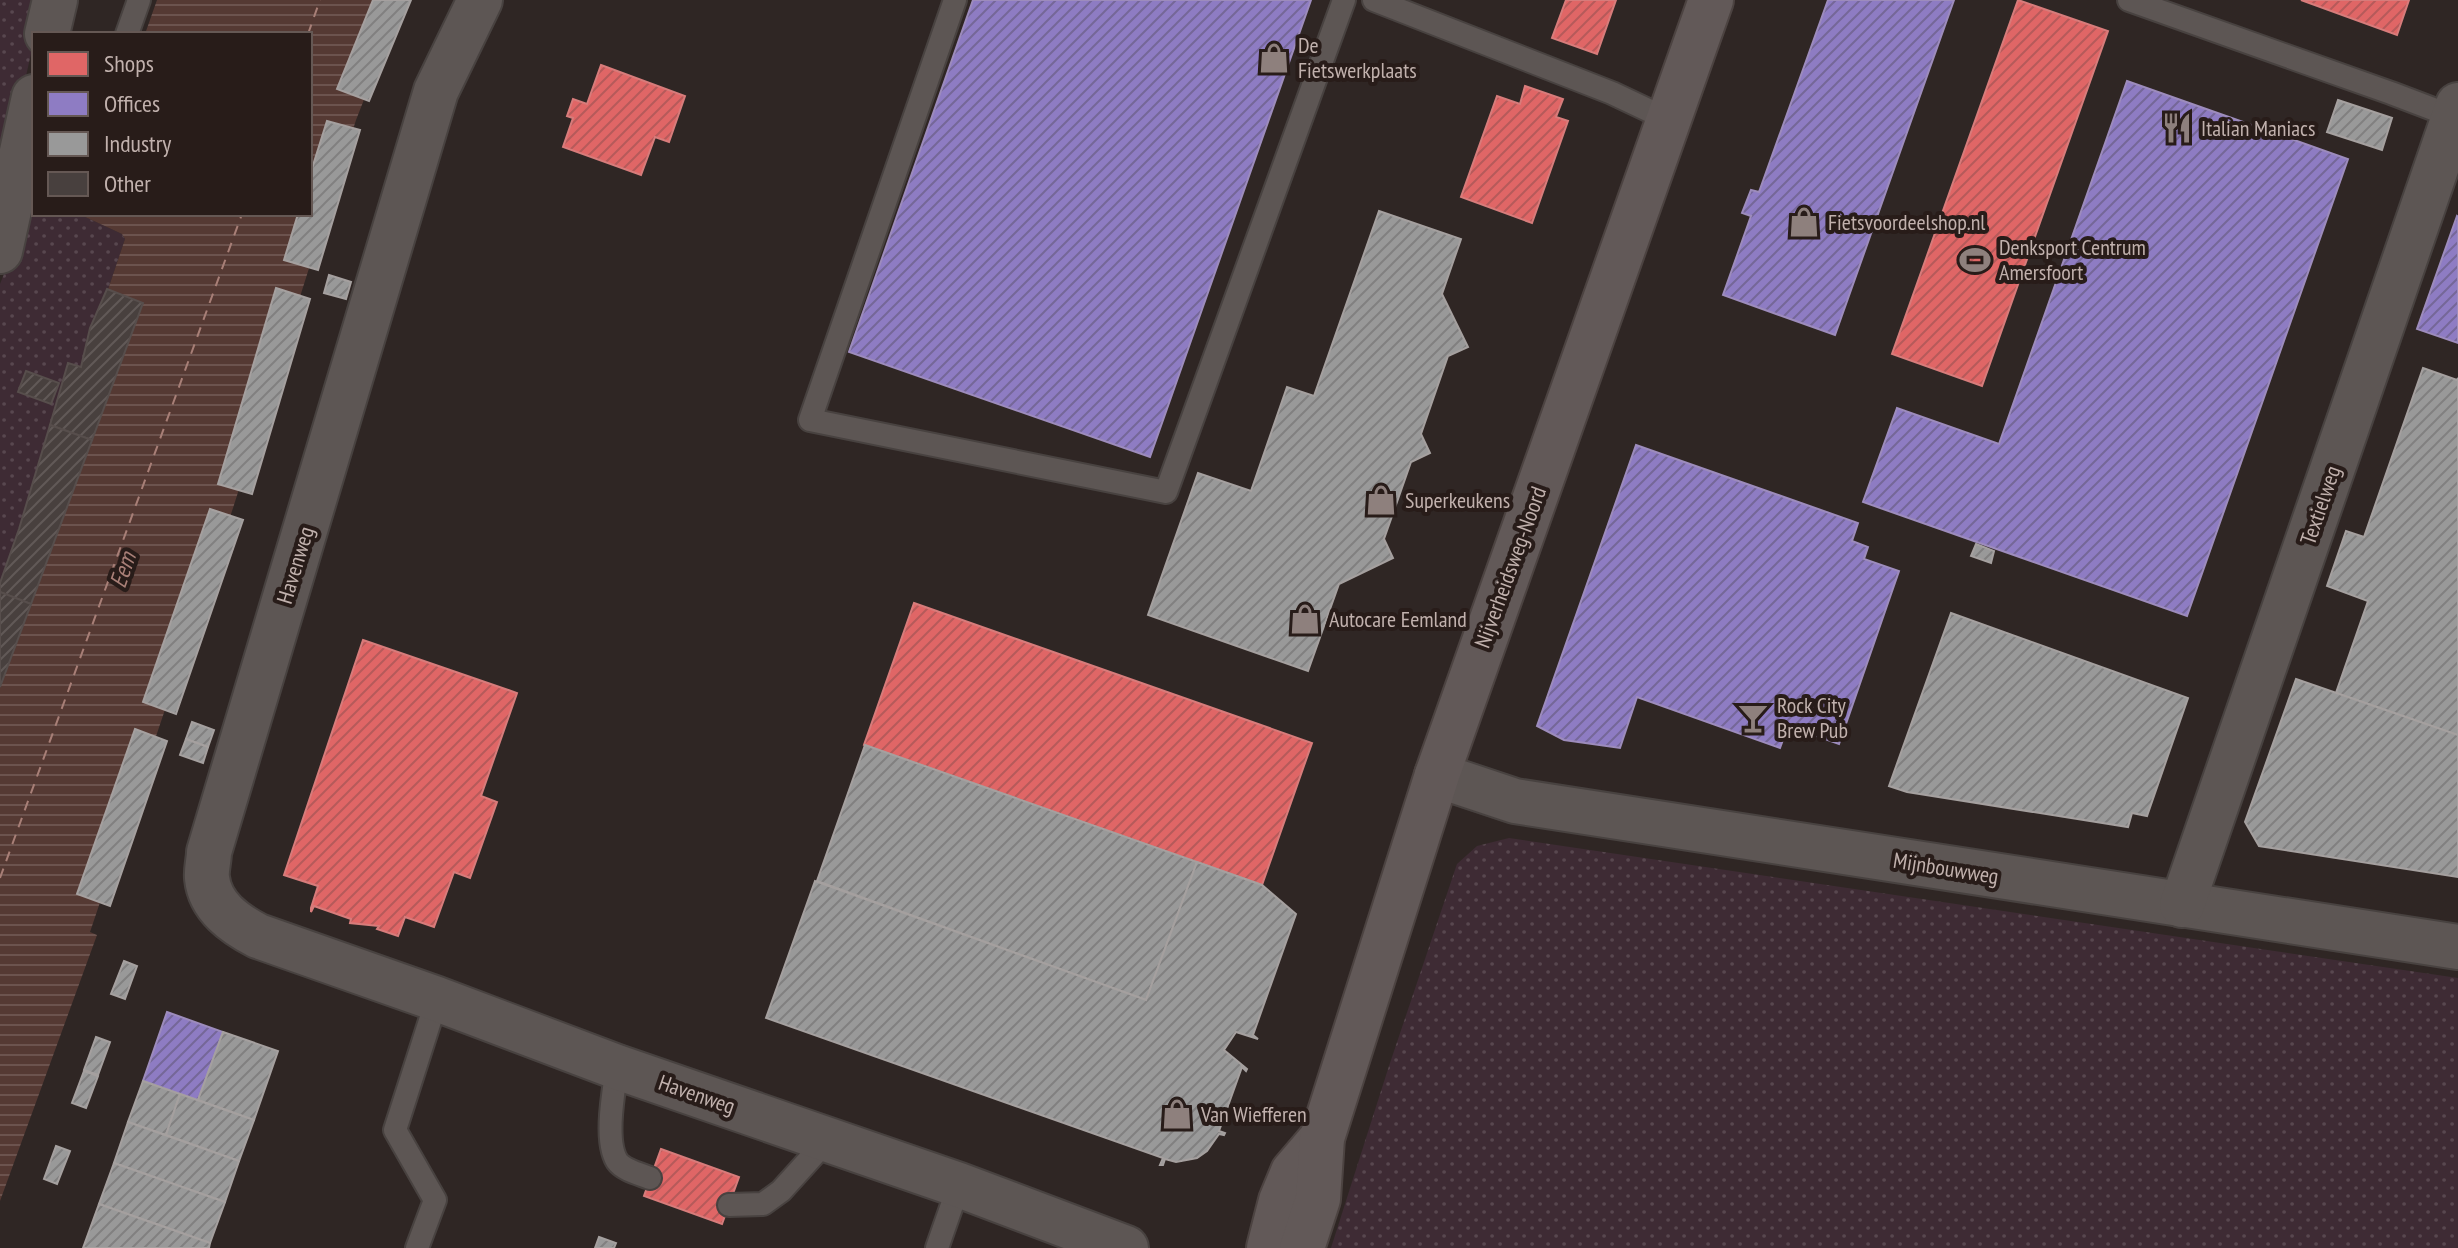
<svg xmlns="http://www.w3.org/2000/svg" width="2458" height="1248" font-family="'PT Sans Narrow',sans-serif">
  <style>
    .grass { fill: url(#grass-dots) }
    .water { fill: url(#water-rules) }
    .shops { fill: url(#shops-hatch); stroke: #d77c7b; stroke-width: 2 }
    .offices { fill: url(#offices-hatch); stroke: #9d8cbc; stroke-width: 2 }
    .industry { fill: url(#industry-hatch); stroke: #a5a09f; stroke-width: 2 }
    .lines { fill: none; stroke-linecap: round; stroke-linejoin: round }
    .ferry { stroke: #a87f77; stroke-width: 2; stroke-dasharray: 10 8; stroke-linecap: butt }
    .building { fill: url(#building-hatch); stroke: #574e4c; stroke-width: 2 }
    .lane-casing { stroke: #484240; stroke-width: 26 }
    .street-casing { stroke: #484240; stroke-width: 48 }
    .secondary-casing { stroke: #4c4341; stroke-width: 48 }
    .lane { stroke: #5d5654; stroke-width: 22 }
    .street { stroke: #5d5654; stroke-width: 44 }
    .secondary { stroke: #625958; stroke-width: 44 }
    .labels { text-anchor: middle; stroke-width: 8; stroke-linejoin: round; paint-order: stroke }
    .poi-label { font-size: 22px; fill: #c1b1ad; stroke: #281c19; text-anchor: start }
    .street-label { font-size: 22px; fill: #c1b1ad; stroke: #281c19 }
    .water-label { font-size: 24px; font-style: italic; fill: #a87f77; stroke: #281c19 }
  </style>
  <defs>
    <pattern id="grass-dots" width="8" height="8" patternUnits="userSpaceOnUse" patternTransform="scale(2)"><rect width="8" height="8" fill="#3e2b34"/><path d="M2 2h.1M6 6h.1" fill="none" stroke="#58474f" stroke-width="1.8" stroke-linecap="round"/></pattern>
    <pattern id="water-rules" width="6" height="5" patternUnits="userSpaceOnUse" patternTransform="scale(2)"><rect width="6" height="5" fill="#553933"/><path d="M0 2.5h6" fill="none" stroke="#6c534e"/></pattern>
    <pattern id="shops-hatch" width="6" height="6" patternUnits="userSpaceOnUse" patternTransform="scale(2)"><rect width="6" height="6" fill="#e06666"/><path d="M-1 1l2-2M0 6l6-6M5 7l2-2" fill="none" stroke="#b65a5a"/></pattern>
    <pattern id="offices-hatch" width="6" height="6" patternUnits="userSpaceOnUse" patternTransform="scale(2)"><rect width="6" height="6" fill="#8e7cc3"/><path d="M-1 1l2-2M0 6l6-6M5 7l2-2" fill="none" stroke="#756798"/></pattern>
    <pattern id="industry-hatch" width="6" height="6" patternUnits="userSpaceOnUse" patternTransform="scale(2)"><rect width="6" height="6" fill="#999"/><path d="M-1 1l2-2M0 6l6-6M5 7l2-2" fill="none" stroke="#818080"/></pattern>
    <pattern id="building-hatch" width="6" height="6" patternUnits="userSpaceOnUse" patternTransform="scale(2)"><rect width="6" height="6" fill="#48403e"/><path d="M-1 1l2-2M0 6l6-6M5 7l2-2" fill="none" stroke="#615957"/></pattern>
  </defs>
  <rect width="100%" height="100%" fill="#2f2624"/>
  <g class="grass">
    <polygon points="0,0 43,0 11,143 0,159"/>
    <polygon points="34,214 79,214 122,234 125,239 0,610 0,284 18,239"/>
    <polygon points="1509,838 2458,978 2458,1248 1331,1248 1389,1066 1457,864 1477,846"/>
  </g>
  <polygon class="water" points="157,0 403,0 356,120 233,508 90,932 97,935 0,1201 0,610 125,239 122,234 81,215 310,214 310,34 145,34"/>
  <g class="shops">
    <polygon points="1566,0 1616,0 1597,54 1552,38"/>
    <polygon points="2018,0 2108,31 1982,386 1892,354"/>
    <polygon points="2301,0 2409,0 2397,35"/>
    <polygon points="601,65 685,96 669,142 655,137 641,175 563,147 573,118 567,116 573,99 587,104"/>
    <polygon points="1525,86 1563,99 1556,117 1568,121 1532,223 1461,197 1497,96 1520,104"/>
    <polygon points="914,603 1312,743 1262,885 864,745"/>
    <polygon points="363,640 517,693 481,796 497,802 470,878 454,872 434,927 405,917 398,936 377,929 379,926 350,923 351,919 314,906 311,912 311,908 318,886 284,875"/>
    <polygon points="661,1149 739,1177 722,1224 644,1196"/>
  </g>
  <g class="offices">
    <polygon points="973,0 1311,0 1150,457 849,352"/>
    <polygon points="1828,0 1954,0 1835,335 1723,295 1751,216 1742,213 1751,190 1759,192"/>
    <polygon points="2127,81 2348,159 2187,616 1863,502 1897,408 1999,444"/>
    <polygon points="2457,216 2458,217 2458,343 2417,329"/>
    <polygon points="1636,445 1858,523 1852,541 1868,547 1864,559 1899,571 1839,744 1788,726 1780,748 1637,697 1620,748 1564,740 1537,726"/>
    <polygon points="167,1012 223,1032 198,1100 143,1081"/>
  </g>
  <g class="industry">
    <polygon points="373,0 411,0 369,101 337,89"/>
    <polygon points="2338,100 2392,118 2382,150 2327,132"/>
    <polygon points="327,121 360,130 318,270 284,260 298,214 310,214 310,175"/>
    <polygon points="1379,211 1461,239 1442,294 1468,347 1448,356 1421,434 1430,453 1411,462 1384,539 1393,558 1339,584 1308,671 1148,615 1198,473 1251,491 1287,387 1314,396"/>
    <polygon points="329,275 351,282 346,299 324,293"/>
    <polygon points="276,288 310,299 252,494 218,484"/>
    <polygon points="2423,368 2457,380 2458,378 2458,735 2336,693 2368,601 2327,586 2346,531 2364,537"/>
    <polygon points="210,509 243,520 176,714 143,702"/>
    <polygon points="1976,544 1994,551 1991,563 1971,556"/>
    <polygon points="1951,613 2188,698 2147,816 2132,813 2128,827 1907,792 1889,786"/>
    <polygon points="2296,679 2458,735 2458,877 2259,846 2245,822"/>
    <polygon points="192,722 214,730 208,747 186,739"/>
    <polygon points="135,729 167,741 110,906 77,894"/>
    <polygon points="186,739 208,747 203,763 180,755"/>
    <polygon points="865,745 1197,862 1146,1000 817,881"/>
    <polygon points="1197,862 1262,885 1296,914 1253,1035 1258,1039 1236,1032 1224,1050 1247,1069 1246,1071 1242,1067 1219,1131 1225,1133 1224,1135 1219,1134 1207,1151 1197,1158 1176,1162 1165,1159 1163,1165 1160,1165 1163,1158 766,1018 815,881 1146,1000"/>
    <polygon points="124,961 137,966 125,999 111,994"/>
    <polygon points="223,1032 278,1051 254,1120 198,1100"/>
    <polygon points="96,1037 110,1042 98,1075 84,1070"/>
    <polygon points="84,1071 98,1076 86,1108 72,1103"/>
    <polygon points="143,1081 180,1094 166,1135 128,1122"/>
    <polygon points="180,1094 254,1120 239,1161 166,1135"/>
    <polygon points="128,1122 239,1161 225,1202 114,1163"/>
    <polygon points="56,1146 70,1151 57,1184 44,1179"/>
    <polygon points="114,1163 225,1202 210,1243 99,1204"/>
    <polygon points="99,1204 210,1243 209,1248 83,1248"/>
    <polygon points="599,1237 616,1243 614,1248 595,1248"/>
  </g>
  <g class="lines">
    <g class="ferry">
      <polyline points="308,34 320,0"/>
      <polyline points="0,878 242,214"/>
    </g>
  </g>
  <g class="building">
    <polygon points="107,289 143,303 92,440 50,425 68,363 81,367 90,328"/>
    <polygon points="26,371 59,383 51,404 18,392"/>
    <polygon points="50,425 92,440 31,604 0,592 0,583 19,529"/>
    <polygon points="0,592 31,604 0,687"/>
  </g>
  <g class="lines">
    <g class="lane-casing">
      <g id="lane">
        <polyline points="955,0 810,420 1166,492 1344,0"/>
        <polyline points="1374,0 1612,93 1669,120"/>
        <polyline points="2129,0 2391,93 2454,117"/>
        <polyline points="127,34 139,0"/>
        <path d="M617,1067C614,1090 604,1140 617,1161C623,1170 640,1174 650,1178"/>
        <polyline points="729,1205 763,1204 781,1191 828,1139"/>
        <polyline points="417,1248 435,1200 395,1130 437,999"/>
        <polyline points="937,1248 959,1185"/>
      </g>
    </g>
    <g class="street-casing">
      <g id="street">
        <path d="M480,0L436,91L209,852C209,860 206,870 207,878C210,907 235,924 258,936L437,999L617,1067L959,1185L1126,1248"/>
        <polyline points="47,34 55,0"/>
        <polyline points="0,251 34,97"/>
        <polyline points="1437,775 1515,801 2458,947"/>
        <polyline points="2182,905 2458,105"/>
      </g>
    </g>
    <g class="secondary-casing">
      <g id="secondary">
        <polyline points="1269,1248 1281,1201 1293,1172 1322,1138"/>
        <polyline points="1302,1248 1318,1199 1322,1138 1437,775 1711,0"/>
      </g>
    </g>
    <use href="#lane" class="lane"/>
    <use href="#street" class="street"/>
    <use href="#secondary" class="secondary"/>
  </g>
  <defs>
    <g id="shop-bare" transform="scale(2.4)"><path d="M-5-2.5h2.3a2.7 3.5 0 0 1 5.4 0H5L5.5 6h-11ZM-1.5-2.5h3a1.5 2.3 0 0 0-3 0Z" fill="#8e807d" stroke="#281c19" stroke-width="2.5" paint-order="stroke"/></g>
    <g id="restaurant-bare" transform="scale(2.4)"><path d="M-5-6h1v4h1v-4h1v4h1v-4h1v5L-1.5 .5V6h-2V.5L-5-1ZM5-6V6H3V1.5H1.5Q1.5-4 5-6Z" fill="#8e807d" stroke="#281c19" stroke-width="2.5" paint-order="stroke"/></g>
    <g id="stadium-bare" transform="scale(2.4)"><path d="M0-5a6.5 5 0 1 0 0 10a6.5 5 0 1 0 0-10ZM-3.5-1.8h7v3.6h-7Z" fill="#8e807d" stroke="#281c19" stroke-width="2.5" paint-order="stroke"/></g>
    <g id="bar-bare" transform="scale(2.4)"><path d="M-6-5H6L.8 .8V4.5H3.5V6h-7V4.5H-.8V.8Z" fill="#8e807d" stroke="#281c19" stroke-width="2.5" paint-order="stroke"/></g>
  </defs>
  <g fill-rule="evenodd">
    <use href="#shop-bare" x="1274" y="58"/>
    <use href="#restaurant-bare" x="2177" y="128"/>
    <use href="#shop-bare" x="1804" y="222"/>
    <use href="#stadium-bare" x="1975" y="260"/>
    <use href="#shop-bare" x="1381" y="500"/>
    <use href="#shop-bare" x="1305" y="619"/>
    <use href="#bar-bare" x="1753" y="718"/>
    <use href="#shop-bare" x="1177" y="1114"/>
  </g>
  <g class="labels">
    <g class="poi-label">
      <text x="1298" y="53">De<tspan x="1298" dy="25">Fietswerkplaats</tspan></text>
      <text x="2201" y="136">Italian Maniacs</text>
      <text x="1828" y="230">Fietsvoordeelshop.nl</text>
      <text x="1999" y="255">Denksport Centrum<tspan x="1999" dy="25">Amersfoort</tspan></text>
      <text x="1405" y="508">Superkeukens</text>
      <text x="1329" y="627">Autocare Eemland</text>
      <text x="1777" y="713">Rock City<tspan x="1777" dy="25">Brew Pub</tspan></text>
      <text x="1201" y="1122">Van Wiefferen</text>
    </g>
    <g class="street-label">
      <text transform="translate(2320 505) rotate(-71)" y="8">Textielweg</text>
      <text transform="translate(295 565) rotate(-73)" y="8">Havenweg</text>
      <text transform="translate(1510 567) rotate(-70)" y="8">Nijverheidsweg-Noord</text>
      <text transform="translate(1946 868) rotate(9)" y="8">Mijnbouwweg</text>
      <text transform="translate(697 1094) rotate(19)" y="8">Havenweg</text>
    </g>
    <g class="water-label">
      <text transform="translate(123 570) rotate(-71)" y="8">Eem</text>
    </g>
  </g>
  <rect x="32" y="32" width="280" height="184" fill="#281c19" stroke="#655854" stroke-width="2"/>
  <rect x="48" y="52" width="40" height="24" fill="#e06666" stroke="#655854" stroke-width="2"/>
  <text x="104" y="72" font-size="24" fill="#c1b1ad">Shops</text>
  <rect x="48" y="92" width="40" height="24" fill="#8e7cc3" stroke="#655854" stroke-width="2"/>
  <text x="104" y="112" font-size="24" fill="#c1b1ad">Offices</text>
  <rect x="48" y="132" width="40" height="24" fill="#999999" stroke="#655854" stroke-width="2"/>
  <text x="104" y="152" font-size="24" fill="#c1b1ad">Industry</text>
  <rect x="48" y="172" width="40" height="24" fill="#48403e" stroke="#655854" stroke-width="2"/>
  <text x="104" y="192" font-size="24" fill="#c1b1ad">Other</text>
</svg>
